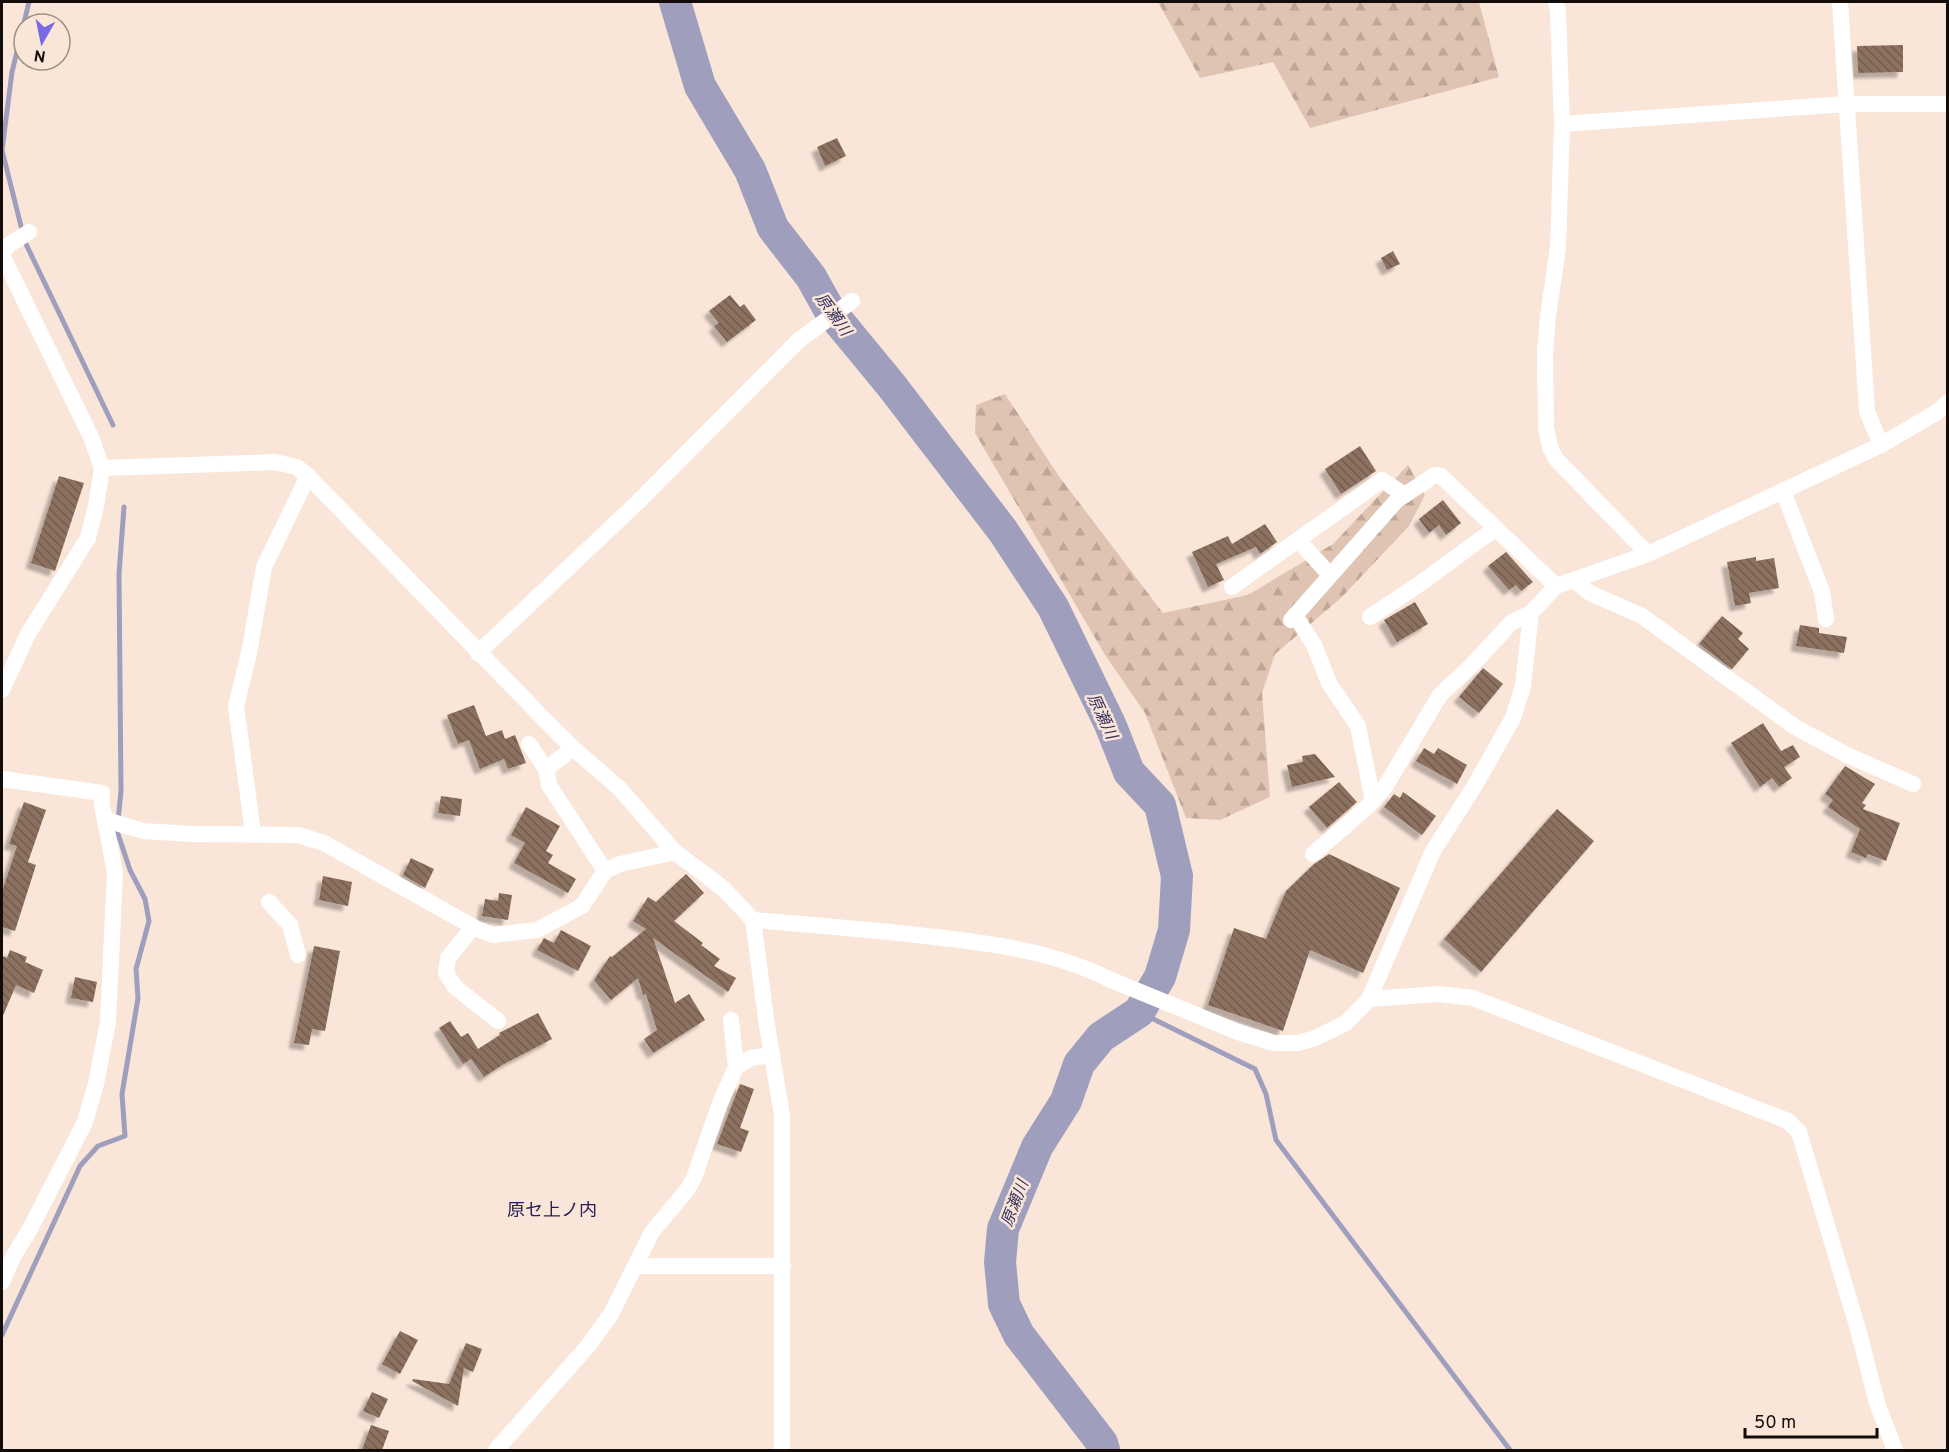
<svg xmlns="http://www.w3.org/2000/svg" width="1949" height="1452" font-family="Overpass,'Noto Sans JP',sans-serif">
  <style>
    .forest { fill: url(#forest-firs) }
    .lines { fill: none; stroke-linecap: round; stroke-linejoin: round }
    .stream { stroke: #9f9fbd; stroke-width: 5 }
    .river { stroke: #9f9fbd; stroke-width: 32 }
    .building { fill: url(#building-back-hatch); filter: url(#shadow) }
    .street { stroke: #fff; stroke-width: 16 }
    .labels { text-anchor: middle; stroke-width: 5; stroke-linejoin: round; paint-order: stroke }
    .water-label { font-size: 16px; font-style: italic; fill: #35325c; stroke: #fae6d9 }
    .quarter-label { font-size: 18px; fill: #29205a; stroke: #fae6d9 }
  </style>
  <defs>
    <pattern id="forest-firs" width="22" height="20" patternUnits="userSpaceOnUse" patternTransform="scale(1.5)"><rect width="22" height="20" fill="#e0c4b3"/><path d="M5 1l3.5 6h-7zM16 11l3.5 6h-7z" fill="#bfa798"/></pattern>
    <pattern id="building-back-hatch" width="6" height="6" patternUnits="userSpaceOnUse" patternTransform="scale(1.5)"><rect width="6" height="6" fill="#8c7160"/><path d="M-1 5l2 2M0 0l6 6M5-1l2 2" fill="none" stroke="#715b4d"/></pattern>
    <filter id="shadow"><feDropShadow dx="-5.5" dy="5.5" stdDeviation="1.5" flood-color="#0004"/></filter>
  </defs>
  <rect width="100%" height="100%" fill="#fae6d9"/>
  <g class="forest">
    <polygon points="1158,2 1479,2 1499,77 1310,128 1273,62 1200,78"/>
    <polygon points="1005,394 1058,475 1163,613 1248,595 1333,544 1408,465 1425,495 1409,526 1341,598 1275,654 1262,693 1270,797 1220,820 1186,818 1145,713 1105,655 975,433 976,405"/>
  </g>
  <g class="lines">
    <g class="stream">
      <polyline points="29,2 12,72 2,150 25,242 113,425"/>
      <polyline points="1139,1012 1255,1069 1266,1094 1276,1140 1510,1450"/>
      <polyline points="2,1335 80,1166 98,1146 125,1136 122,1094 138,998 136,969 149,921 145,899 130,870 117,831 121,791 119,574 124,507"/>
    </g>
    <polyline class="river" points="675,2 700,86 750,170 773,228 811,277 830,311 891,385 1003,531 1053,607 1110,724 1129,772 1160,805 1177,876 1174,930 1160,977 1139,1012 1101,1037 1079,1064 1066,1101 1037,1147 1003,1229 1000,1262 1004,1304 1019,1335 1102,1443 1104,1450"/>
  </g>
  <g class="building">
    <polygon points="1903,45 1903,72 1858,73 1857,46"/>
    <polygon points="837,138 846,156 825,166 817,147"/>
    <polygon points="1393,251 1400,264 1387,270 1381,258"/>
    <polygon points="730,295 740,307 744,304 756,320 727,342 714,326 719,323 709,311"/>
    <polygon points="1360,446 1376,471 1341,494 1325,469"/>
    <polygon points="59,476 84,483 55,571 31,563"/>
    <polygon points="1443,500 1461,523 1446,535 1439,525 1429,533 1419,519"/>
    <polygon points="1265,524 1277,542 1260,554 1256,547 1216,564 1224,580 1208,587 1192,552 1228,536 1232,544"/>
    <polygon points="1506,552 1533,582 1521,591 1516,585 1509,590 1488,566"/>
    <polygon points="1756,557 1756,561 1774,558 1779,588 1749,593 1751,603 1735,606 1727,562"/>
    <polygon points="1415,602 1428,624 1397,642 1384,620"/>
    <polygon points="1722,616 1743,633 1738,639 1749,649 1732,669 1699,644"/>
    <polygon points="1800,625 1819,628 1819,633 1847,637 1844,653 1796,646"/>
    <polygon points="1483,668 1503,684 1479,713 1459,697"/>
    <polygon points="474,705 486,736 502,730 505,739 515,735 526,763 508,769 504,759 480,769 469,740 458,744 447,715"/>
    <polygon points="1763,723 1781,751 1793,745 1800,757 1784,767 1792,778 1779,787 1772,778 1760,787 1731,743"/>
    <polygon points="1424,748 1434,754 1438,748 1467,765 1457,784 1416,761"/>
    <polygon points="1315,754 1335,777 1292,787 1287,765 1303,762 1302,756"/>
    <polygon points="1845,766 1875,784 1862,803 1866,805 1863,809 1900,823 1886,861 1868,854 1866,858 1851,852 1860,829 1828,807 1833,800 1825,794"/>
    <polygon points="1339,782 1357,802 1327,828 1309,807"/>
    <polygon points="1403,792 1436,816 1422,835 1384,807 1394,794 1400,798"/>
    <polygon points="441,796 462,799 460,816 438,813"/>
    <polygon points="24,802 46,810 28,862 36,865 15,931 2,927 2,892 17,846 9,844"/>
    <polygon points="526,807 560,826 546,851 553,855 548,863 576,879 568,893 514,863 525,843 511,835"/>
    <polygon points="1557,809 1594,841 1481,972 1444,939"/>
    <polygon points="1329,854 1400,888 1363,973 1310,950 1283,1031 1208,1005 1234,928 1266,939 1286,891 1314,864"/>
    <polygon points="411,858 434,869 425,888 403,875"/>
    <polygon points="686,874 704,893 674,921 703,943 701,945 720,959 714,966 736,978 728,992 653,938 675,1003 689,994 705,1020 653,1053 644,1039 657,1030 646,994 643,995 638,978 611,1000 594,980 610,956 612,957 646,929 633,921 648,897 656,902"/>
    <polygon points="323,876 352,882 348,906 319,900"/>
    <polygon points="499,893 512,895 508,920 482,916 485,899 498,901"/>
    <polygon points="561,930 591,946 578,971 537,950 544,938 554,943"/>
    <polygon points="314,946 340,951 325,1031 312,1029 309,1045 294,1043"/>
    <polygon points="10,950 27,957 25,962 43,970 34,993 16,985 2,1018 2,956 7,958"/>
    <polygon points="75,977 97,982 93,1002 71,998"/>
    <polygon points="538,1013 552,1039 502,1065 484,1077 471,1059 463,1064 439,1028 450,1021 461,1037 468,1033 478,1049 500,1035 499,1033"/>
    <polygon points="740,1084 754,1089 740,1128 749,1131 741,1152 717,1144"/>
    <polygon points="400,1331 418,1340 400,1374 382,1364"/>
    <polygon points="466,1343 482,1349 473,1372 464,1368 458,1406 412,1381 413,1379 449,1384"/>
    <polygon points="372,1392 388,1399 379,1418 363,1411"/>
    <polygon points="371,1425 389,1431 382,1450 362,1450"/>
  </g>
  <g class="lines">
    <g class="street">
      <polyline points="1556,2 1558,12 1562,124 1558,248 1548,316 1545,353 1546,428 1550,447 1556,459 1648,554"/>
      <polyline points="1840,2 1867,411 1881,445"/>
      <polyline points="1562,124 1847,104 1948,104"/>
      <polyline points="2,253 10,244 29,232"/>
      <polyline points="2,255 91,437 102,468"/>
      <polyline points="1783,491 1822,592 1826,619"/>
      <polyline points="1298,540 1330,575"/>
      <polyline points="1574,580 1590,593 1642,616 1795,727 1847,755 1913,784"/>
      <polyline points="1232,587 1382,480 1405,495"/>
      <polyline points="1295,615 1314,645 1329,683 1358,726 1373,801"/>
      <polyline points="1370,617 1421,583 1496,528"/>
      <polyline points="1291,620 1397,500 1435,475 1441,476 1556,586"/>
      <polyline points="478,653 638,502 798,341 852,301"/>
      <polyline points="2,690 28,634 88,538 96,506 102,468 275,462 297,467 308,476 541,716 573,748 619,788 675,852 724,889 753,920 767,1026 782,1115 782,1450"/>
      <polyline points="529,744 546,769 549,785 605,871"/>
      <polyline points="546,769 573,748"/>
      <polyline points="2,779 102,793 102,805 115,872 108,1022 96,1084 85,1122 30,1229 13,1257 2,1282"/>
      <polyline points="106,820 143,831 192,834 298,835 324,843 477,929 493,935 537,930 582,906 605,871 620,864 675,852"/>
      <polyline points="253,833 236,706 249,653 264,567 308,476"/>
      <polyline points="1313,854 1367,807 1385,787 1440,695 1471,666 1512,622 1531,613"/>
      <polyline points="269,902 290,925 298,955"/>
      <path d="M753,920C811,925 868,929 926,936C989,943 1054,951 1111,980L1238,1032L1274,1043H1297L1313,1039L1346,1023L1369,999L1433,851L1474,787L1513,718L1523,686L1531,613L1556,586L1648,554L1881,445L1937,412L1948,402"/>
      <polyline points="473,927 448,958 446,973 455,987 498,1021"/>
      <polyline points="1369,999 1439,994 1473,998 1788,1121 1799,1132 1858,1329 1877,1403 1895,1450"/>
      <polyline points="731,1020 736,1067"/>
      <polyline points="635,1266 783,1266"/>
      <polyline points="496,1450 588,1346 611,1314 652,1232 687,1190 694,1178 720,1103 736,1067 751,1058 772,1055"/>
    </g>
  </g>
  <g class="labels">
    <g class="water-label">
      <text transform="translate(834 314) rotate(54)" y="6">原瀬川</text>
      <text transform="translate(1103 716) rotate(65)" y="6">原瀬川</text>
      <text transform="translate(1014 1203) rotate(-69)" y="6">原瀬川</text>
    </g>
    <g class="quarter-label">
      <text x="552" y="1216">原セ上ノ内</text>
    </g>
  </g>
  <rect width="1949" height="1452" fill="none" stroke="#130c08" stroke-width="6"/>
  <g transform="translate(42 42) rotate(189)"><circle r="28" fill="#fae6d9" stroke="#9e8f85" stroke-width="1.5"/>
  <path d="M0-4.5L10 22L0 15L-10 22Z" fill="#7869e4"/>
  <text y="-9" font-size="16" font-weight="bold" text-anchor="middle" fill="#130c08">N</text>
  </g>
  <path d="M1745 1428v9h132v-9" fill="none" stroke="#130c08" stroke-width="3"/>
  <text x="1754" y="1428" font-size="18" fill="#130c08" stroke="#fae6d9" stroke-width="4.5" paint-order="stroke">50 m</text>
</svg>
